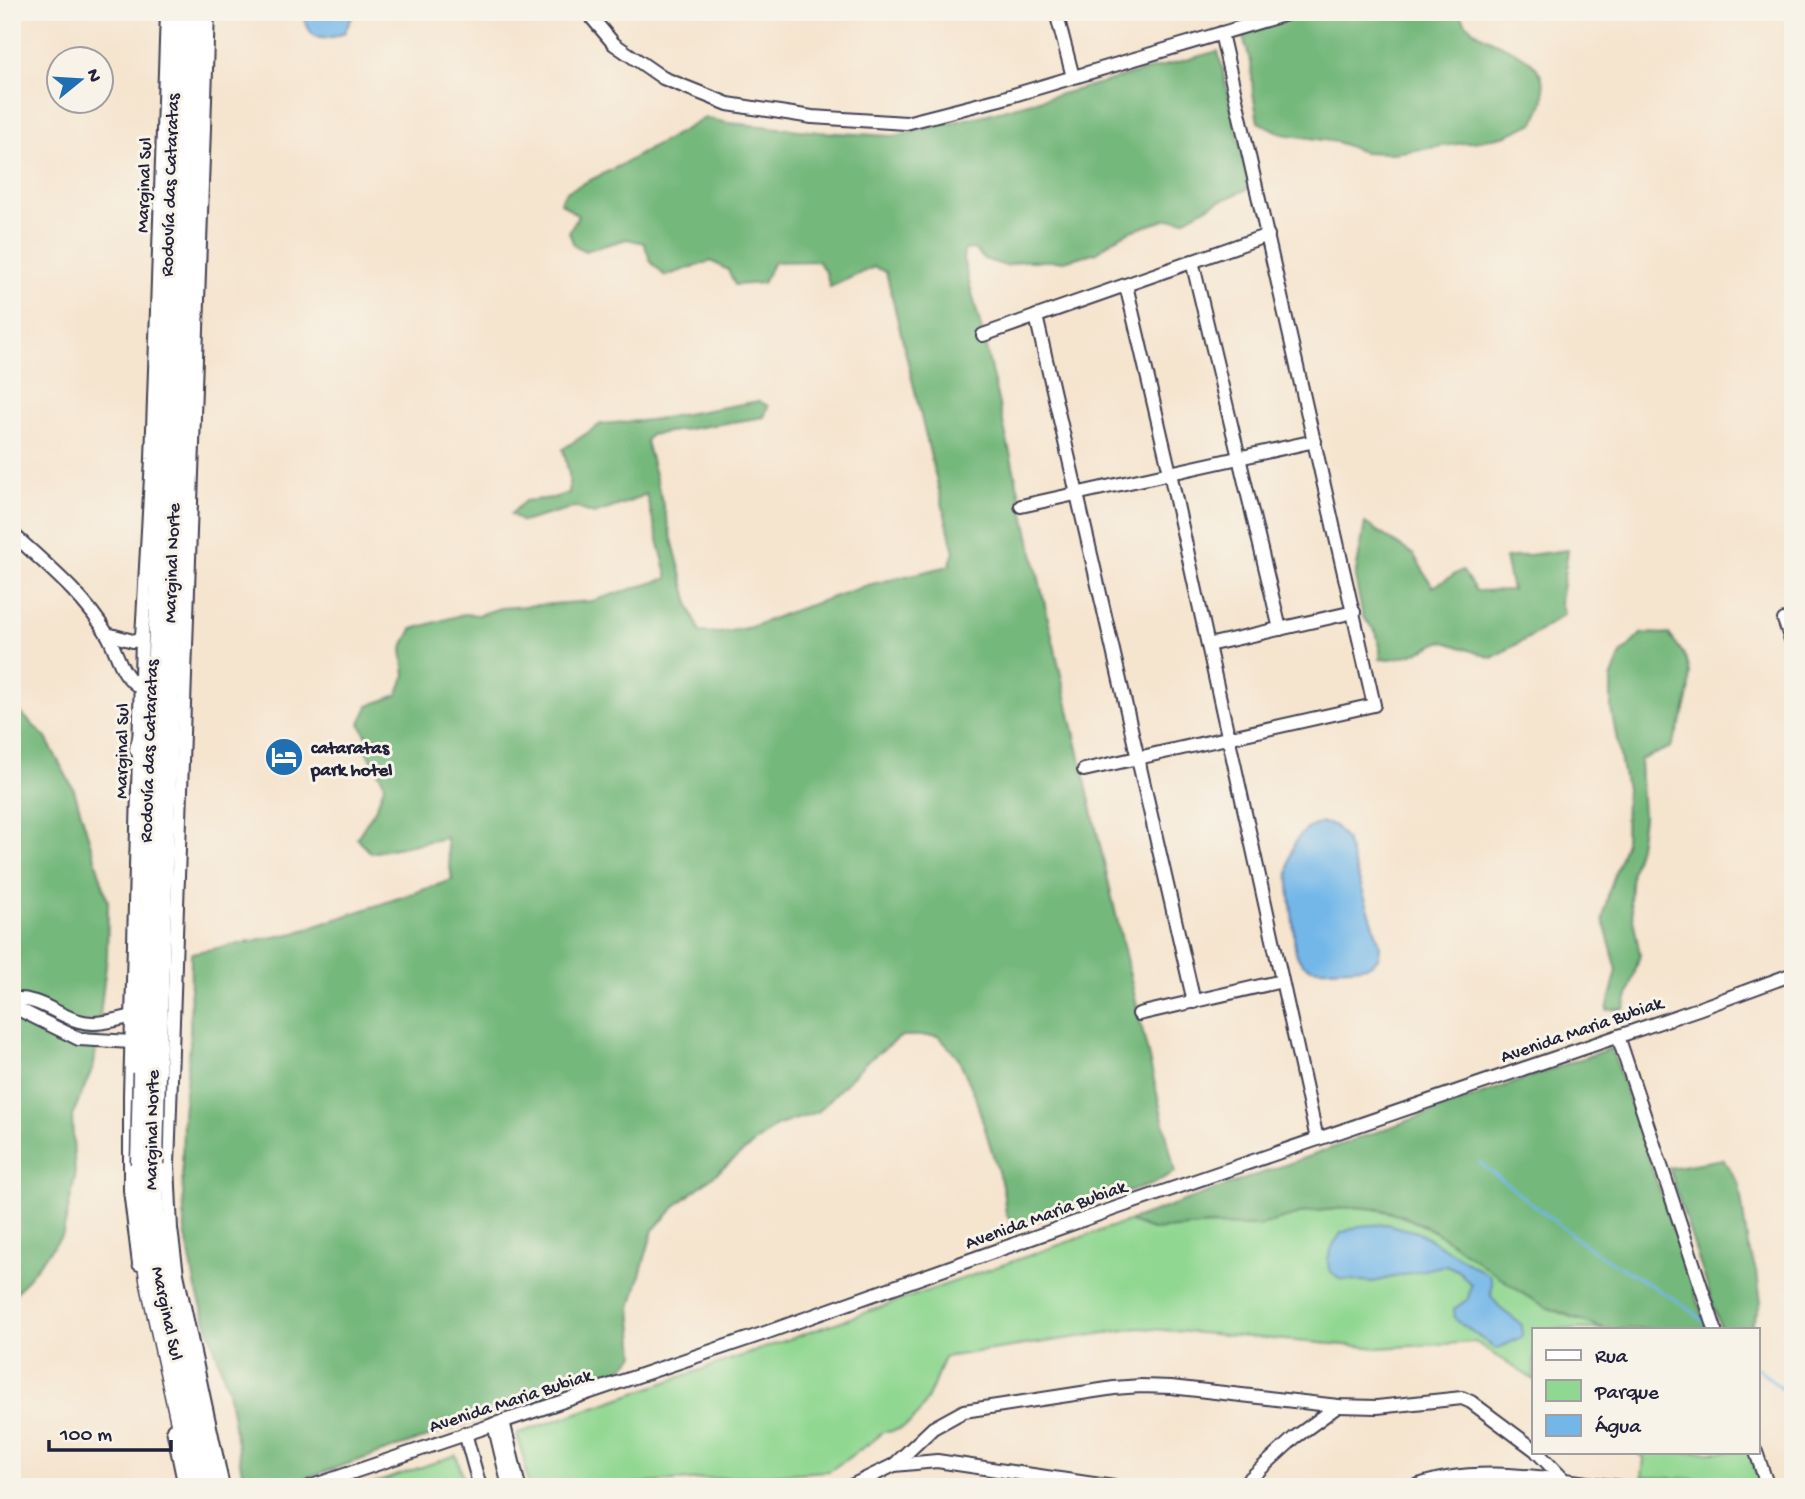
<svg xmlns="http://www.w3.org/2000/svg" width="1805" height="1499" font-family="'Gochi Hand',sans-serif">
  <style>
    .green { fill: #90d791; stroke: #597c66; stroke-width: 2 }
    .forest { fill: #74b87b; stroke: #4b6d5b; stroke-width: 2 }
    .water { fill: #73b7e9; stroke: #4a6c92; stroke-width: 2 }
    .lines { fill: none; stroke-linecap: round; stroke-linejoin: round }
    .stream { stroke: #73b7e9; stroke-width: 2.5 }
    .minor-casing { stroke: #423f51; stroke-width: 16 }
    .highway-casing { stroke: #423f51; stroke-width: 21 }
    .minor { stroke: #fff; stroke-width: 12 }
    .highway { stroke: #fff; stroke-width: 18 }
    .highway-bridge-casing { stroke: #423f51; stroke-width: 21; stroke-linecap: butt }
    .highway-bridge { stroke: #fff; stroke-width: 18 }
    .labels { text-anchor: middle; stroke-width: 6; stroke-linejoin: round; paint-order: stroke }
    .street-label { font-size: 19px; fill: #22223b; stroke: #f7f3e8 }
    .poi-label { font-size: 19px; font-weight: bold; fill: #22223b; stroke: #f7f3e8; text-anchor: start }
  </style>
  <rect width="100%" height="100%" fill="#f7f3e8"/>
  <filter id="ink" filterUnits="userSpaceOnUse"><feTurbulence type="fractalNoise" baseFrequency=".0143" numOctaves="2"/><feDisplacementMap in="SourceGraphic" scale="14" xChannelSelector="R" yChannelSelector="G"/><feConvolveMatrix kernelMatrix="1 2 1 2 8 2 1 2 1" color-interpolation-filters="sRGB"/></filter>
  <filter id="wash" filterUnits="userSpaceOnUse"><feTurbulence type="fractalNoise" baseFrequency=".00686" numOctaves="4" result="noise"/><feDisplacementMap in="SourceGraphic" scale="28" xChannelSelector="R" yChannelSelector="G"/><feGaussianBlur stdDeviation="1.57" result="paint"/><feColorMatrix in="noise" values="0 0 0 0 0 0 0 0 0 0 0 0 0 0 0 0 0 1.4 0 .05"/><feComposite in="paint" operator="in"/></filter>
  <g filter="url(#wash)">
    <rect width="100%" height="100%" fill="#f5e4ce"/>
    <g class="green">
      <path d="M1356,1207C1428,1212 1469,1258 1525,1295C1549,1311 1578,1319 1605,1329H1534V1380L1475,1342L1380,1348L1139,1328L944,1357C932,1387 922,1433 882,1432L873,1441L829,1471L598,1486L528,1487L524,1460L517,1434L1128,1221L1152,1230L1211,1225L1258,1226L1306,1212Z"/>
      <polygon points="1635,1452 1749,1452 1761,1487 1734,1487 1731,1480 1642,1477 1644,1458"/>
      <polygon points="456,1455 463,1477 462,1487 364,1487"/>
    </g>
    <g class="forest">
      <path d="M1235,12H1459C1475,52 1548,41 1544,97C1544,105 1537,115 1534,123L1507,135L1479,141L1393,153L1363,152L1337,142L1283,134L1258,122L1253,93L1251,62Z"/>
      <polygon points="1218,51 1250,188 1211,205 1184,220 1168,219 1128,232 1113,240 1097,252 1064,261 1021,261 1006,266 984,259 974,249 964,250 963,259 983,335 1175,1172 1153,1184 1029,1223 1014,1225 1006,1214 1003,1188 974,1093 958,1057 938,1036 902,1036 866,1062 818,1112 776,1126 678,1204 653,1230 631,1307 635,1355 618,1373 279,1487 247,1487 242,1473 228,1390 196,1289 185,1231 182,1173 183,1113 190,1044 191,953 295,933 452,880 446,838 371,853 357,838 376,808 385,784 367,752 368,739 360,723 368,706 397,695 405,675 402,649 412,629 464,614 479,615 500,608 592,601 668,578 646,494 629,502 594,514 575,507 522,522 511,514 525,501 553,498 569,493 569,474 563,449 601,424 651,420 759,401 768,406 764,417 650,435 646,441 690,607 700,632 720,633 751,627 787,613 868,585 949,566 954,552 886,272 874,267 830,287 826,273 818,261 774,262 763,283 735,285 728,270 711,261 665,276 651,262 644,243 627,239 585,251 574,245 569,232 578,216 560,202 566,192 619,166 705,118 729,123 820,132 894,136 988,114"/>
      <path d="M1365,523L1414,555L1433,587L1462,570L1476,591L1512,590L1505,558L1568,550L1560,602L1564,614L1532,636L1492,658L1442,641C1424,650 1400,661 1380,659V647L1376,632L1363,617L1355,577Z"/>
      <path d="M1642,633L1669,634C1674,641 1681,649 1685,657C1699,683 1681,722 1671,747L1640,760L1643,818L1639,846L1632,871L1630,902L1640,955L1624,1009L1607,1010L1617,970L1603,919L1608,894L1625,845L1626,789L1611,708V679L1621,654Z"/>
      <polygon points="12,704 46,738 74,790 108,901 107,957 94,1065 72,1116 75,1177 63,1234 12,1298"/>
      <polygon points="1611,1048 1707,1329 1605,1329 1546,1307 1525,1295 1435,1231 1402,1215 1379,1209 1356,1207 1306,1212 1258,1226 1211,1225 1152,1230 1128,1221"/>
      <polygon points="1723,1159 1739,1184 1748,1246 1757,1274 1761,1302 1750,1329 1721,1329 1669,1168"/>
    </g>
    <g class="water">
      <path d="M302,12H355L344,33C318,44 310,39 302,12Z"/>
      <path d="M1322,823L1334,825L1346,840L1380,944L1379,956C1374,967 1362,967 1351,968C1338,968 1313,973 1303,964C1292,955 1295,935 1293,922C1290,889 1276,834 1322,823Z"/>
      <polygon points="1386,1224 1417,1232 1490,1276 1492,1283 1491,1296 1501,1309 1522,1325 1522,1337 1496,1349 1455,1319 1454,1309 1468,1299 1471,1285 1459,1271 1446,1265 1373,1282 1339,1279 1329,1270 1328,1259 1333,1245 1341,1233 1359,1226"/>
    </g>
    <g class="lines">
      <g class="stream">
        <polyline points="1479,1162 1590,1249 1687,1307 1710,1327"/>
        <polyline points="1758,1368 1793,1399"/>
      </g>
    </g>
  </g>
  <g filter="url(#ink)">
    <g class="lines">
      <g class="minor-casing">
        <g id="minor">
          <polyline points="208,12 168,1165 171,1229 177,1274 223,1487"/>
          <polyline points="587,12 614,44 663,78 728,104 812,117 906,123 1000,99 1293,12"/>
          <polyline points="1056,12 1073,77"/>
          <polyline points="1192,261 1280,629"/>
          <polyline points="1126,285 1170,473 1317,1139"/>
          <polyline points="1036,316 1194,1002"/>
          <polyline points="983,335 1268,235"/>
          <polyline points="1021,506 1315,441"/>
          <path d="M12,533C45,564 83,594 107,634C118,653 120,676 141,688"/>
          <polyline points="1793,617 1784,620 1793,645"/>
          <polyline points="107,634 133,641 142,638"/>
          <polyline points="1208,645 1354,612"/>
          <polyline points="1084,770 1374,705 1221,33"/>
          <path d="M12,999C39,997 55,1014 79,1021C96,1026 116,1020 133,1016"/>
          <polyline points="12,1006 79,1039 132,1042"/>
          <polyline points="1139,1014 1282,981"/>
          <polyline points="1618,1036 1715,1329"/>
          <polyline points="139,1264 130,1190 130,1095 142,638 152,459 167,12"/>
          <polyline points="503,1421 519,1487"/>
          <polyline points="494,1424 509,1487"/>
          <polyline points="173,1429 185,1487"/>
          <polyline points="465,1433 480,1487"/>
          <polyline points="1537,1452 1565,1481"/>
          <polyline points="1756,1452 1768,1487"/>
          <polyline points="894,1465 933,1428 964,1411 1114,1388 1141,1386 1171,1387 1338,1406 1377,1407 1462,1398 1471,1402 1534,1449"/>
          <polyline points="309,1487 765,1333 1116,1208 1698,1009 1793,974"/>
          <polyline points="849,1487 894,1465 937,1461 1114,1487"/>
          <polyline points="1241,1487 1294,1438 1338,1406"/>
          <path d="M1413,1487C1478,1462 1557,1481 1624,1487"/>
        </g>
      </g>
      <g class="highway-casing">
        <g id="highway">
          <polyline points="139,749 148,716"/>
          <polyline points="142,1073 180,12"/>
          <polyline points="156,1073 195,12"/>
          <polyline points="140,1164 143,1232 149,1279 194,1487"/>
          <polyline points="154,1164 155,1208 163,1276 209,1487"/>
        </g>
      </g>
      <use href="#minor" class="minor"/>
      <use href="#highway" class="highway"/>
      <g class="highway-bridge-casing">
        <g id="highway-bridge">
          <polyline points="140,1164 142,1073"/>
          <polyline points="154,1164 156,1073"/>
        </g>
      </g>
      <use href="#highway-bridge" class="highway-bridge"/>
    </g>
  </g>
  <defs>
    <g id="hotel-disc" transform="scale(2.0125)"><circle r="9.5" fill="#1f6fb2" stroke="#f7f3e8"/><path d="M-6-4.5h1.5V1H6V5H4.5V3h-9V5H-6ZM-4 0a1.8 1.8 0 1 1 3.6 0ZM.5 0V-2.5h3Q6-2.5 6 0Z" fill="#fff"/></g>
  </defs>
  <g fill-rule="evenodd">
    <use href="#hotel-disc" x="284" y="757"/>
  </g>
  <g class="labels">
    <g class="street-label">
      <text transform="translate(142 185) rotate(-88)" y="7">Marginal Sul</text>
      <text transform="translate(168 185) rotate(-88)" y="7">Rodovía das Cataratas</text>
      <text transform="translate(170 563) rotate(-88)" y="7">Marginal Norte</text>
      <text transform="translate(120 751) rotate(-89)" y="7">Marginal Sul</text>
      <text transform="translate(147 751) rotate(-88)" y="7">Rodovía das Cataratas</text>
      <text transform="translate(1581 1028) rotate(-19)" y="7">Avenida Maria Bubiak</text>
      <text transform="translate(150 1130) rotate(-89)" y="7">Marginal Norte</text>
      <text transform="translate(1045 1213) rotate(-20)" y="7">Avenida Maria Bubiak</text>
      <text transform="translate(169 1313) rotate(78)" y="7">Marginal Sul</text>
      <text transform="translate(510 1399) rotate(-18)" y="7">Avenida Maria Bubiak</text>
    </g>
    <g class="poi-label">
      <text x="311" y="753">cataratas<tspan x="311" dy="22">park hotel</tspan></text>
    </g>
  </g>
  <rect width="1805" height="1499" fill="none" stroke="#f7f3e8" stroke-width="42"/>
  <rect x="1532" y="1328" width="228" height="126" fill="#f7f3e8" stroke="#a29fa3" stroke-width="2"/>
  <rect x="1546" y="1350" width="35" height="10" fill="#ffffff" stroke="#a29fa3" stroke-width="2"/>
  <text x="1595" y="1362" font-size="21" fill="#22223b">Rua</text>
  <rect x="1546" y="1380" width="35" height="21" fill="#90d791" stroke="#a29fa3" stroke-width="2"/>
  <text x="1595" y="1398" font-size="21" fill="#22223b">Parque</text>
  <rect x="1546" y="1415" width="35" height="21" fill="#73b7e9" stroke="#a29fa3" stroke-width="2"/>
  <text x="1595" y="1432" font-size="21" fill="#22223b">Água</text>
  <g transform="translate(80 80) rotate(72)"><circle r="33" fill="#f7f3e8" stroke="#a29fa3" stroke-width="2"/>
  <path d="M0-5L12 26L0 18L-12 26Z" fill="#1f6fb2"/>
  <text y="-10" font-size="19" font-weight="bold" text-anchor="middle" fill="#22223b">N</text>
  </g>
  <path d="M49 1440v10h122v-10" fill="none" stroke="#22223b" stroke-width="3.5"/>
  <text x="60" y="1440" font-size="21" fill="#22223b" stroke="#f7f3e8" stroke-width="5" paint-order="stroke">100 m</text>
</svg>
